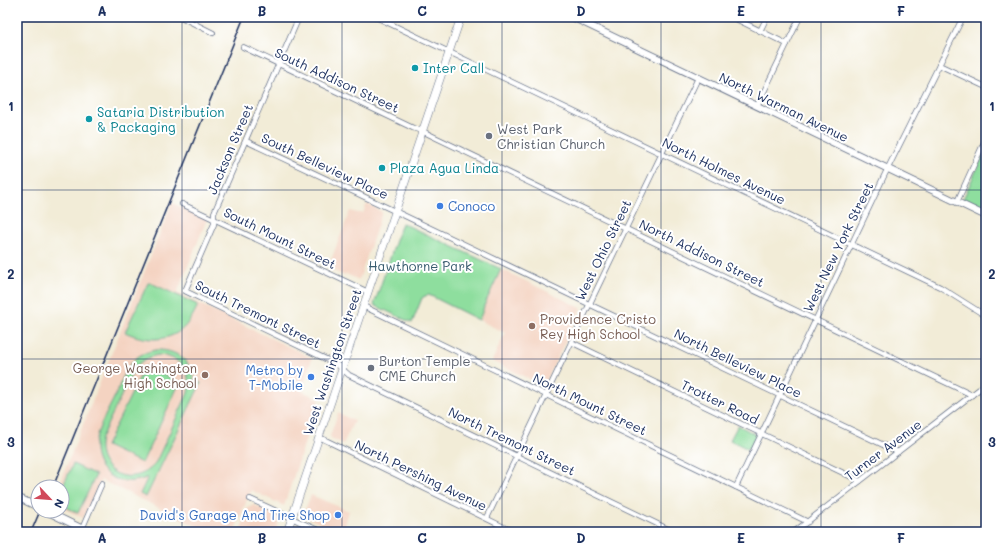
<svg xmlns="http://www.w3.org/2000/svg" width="1003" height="549" font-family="Mali,sans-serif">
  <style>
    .built { fill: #f4d3c1 }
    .green { fill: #8ede9e; stroke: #54867e; fill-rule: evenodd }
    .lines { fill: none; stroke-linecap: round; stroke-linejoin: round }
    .street-casing { stroke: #667188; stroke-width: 6 }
    .secondary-casing { stroke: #667188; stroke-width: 8 }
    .primary-casing { stroke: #667188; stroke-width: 8 }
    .street { stroke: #fff; stroke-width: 4.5 }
    .secondary { stroke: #fff; stroke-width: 6 }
    .primary { stroke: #fff; stroke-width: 7 }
    .rail { stroke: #1b2f5e; stroke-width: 1.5 }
    .grid { fill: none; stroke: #1b2f5e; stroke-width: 1; stroke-opacity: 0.55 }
    .culture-dot { fill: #0f9aa8; stroke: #fff; stroke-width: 1.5 }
    .worship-dot { fill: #6b7280; stroke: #fff; stroke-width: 1.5 }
    .shop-dot { fill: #3f7fe0; stroke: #fff; stroke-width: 1.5 }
    .education-dot { fill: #8d6e63; stroke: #fff; stroke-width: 1.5 }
    .labels { text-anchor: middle; stroke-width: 4; stroke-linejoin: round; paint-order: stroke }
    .culture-label { font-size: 13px; fill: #0d838f; stroke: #fff; text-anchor: start }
    .street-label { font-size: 13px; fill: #1b2f5e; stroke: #fff }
    .worship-label { font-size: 13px; fill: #5b616d; stroke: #fff; text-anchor: start }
    .shop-label { font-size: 13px; fill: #366cbe; stroke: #fff; text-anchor: end }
    .park-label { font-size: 13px; fill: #385b6e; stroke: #fff }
    .education-label { font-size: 13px; fill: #785e54; stroke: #fff; text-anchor: start }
    .neatline { fill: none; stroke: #1b2f5e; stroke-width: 1.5 }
    .grid-label { font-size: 13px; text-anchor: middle; font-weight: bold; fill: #1b2f5e }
  </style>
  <rect width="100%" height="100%" fill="#fff"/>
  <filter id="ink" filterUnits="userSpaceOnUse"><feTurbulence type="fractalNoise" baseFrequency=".025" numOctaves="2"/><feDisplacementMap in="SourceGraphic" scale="8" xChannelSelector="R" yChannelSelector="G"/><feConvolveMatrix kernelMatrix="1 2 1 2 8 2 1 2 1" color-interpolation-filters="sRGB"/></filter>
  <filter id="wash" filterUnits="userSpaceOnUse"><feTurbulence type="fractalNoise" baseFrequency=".012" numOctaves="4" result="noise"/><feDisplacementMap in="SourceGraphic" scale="16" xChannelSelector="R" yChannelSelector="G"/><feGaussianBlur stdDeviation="0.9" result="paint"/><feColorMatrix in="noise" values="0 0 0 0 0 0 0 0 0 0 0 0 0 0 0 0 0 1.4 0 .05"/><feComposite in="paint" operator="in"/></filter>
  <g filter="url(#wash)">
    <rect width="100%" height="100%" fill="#f2ecd7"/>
    <g class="built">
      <polygon points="172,203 207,219 177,293 312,358 302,391 319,399 284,506 251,490 234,532 209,532 101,480 83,518 62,508 62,487 58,487"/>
      <polygon points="367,204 382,212 359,280 346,274 345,276 328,268 350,211 358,213 363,213"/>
      <polygon points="501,269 581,308 544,386 492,361 505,333 479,320 483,310 484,306"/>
      <polygon points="338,413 354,421 343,444 331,438 330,436"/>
      <polygon points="311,495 349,511 343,532 338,532 304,516 304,512"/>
      <polygon points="254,505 280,516 276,532 240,532 248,507"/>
    </g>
    <g class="green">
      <polygon points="986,149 986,210 963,199"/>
      <polygon points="402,223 501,269 484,306 483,310 479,320 429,295 425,296 422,298 412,323 374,305"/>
      <path d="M148,283H151L198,305C194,314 188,325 180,331C163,343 142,340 125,332Z"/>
      <path d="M155,350C176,349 191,360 194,381L201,383L146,497L140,494L148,477C122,489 93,475 95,444C96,430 109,409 115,396C120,384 125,370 134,360C140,354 147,352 155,350ZM158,355C180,356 192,372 188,393L155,464C132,490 93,472 101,438L134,369C140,361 148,357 158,355Z"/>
      <polygon points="145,366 180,382 142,463 106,446"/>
      <polygon points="738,425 756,435 756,437 749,449 748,449 730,440"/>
      <polygon points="73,464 96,475 78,513 62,505 62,488"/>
    </g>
  </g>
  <g filter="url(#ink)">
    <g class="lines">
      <g class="street-casing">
        <g id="street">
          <polyline points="181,17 213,33"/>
          <polyline points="299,17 214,213 214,224 185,291 334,363 339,366 349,375 674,532"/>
          <polyline points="376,17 940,287 986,316"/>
          <polyline points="732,17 787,44"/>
          <polyline points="760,31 767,17"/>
          <polyline points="243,47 413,128 422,131 972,395"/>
          <polyline points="939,65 986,87"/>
          <polyline points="757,106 800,17"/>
          <polyline points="246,141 403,215 898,452"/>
          <polyline points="957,202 986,138"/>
          <polyline points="182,204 368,292"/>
          <polyline points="363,306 808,522"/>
          <polyline points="571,342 860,481"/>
          <polyline points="319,437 514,532"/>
          <polyline points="736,487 885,174 963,17"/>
          <polyline points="250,499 322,532"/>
          <polyline points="487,518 698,78"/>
          <polyline points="82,529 102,483"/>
          <polyline points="794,532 986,384"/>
        </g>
      </g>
      <g class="secondary-casing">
        <g id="secondary">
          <polyline points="572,17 986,216"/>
          <polyline points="17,497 38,507"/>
          <polyline points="46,511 89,532"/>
        </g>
      </g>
      <g class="primary-casing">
        <polyline id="primary" points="287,532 461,17"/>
      </g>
      <use href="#street" class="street"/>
      <use href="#secondary" class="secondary"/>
      <use href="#primary" class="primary"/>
      <g class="rail">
        <polyline points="53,487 244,17"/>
        <polyline points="31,532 40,511"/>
      </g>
    </g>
  </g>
  <path class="grid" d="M182,17V532M342,17V532M502,17V532M661,17V532M821,17V532M17,190H986M17,359H986"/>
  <g class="culture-dot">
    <circle cx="415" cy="68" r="4"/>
    <circle cx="89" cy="119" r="4"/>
    <circle cx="382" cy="168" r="4"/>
  </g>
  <g class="worship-dot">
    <circle cx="489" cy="136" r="4"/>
    <circle cx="371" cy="368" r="4"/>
  </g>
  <g class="shop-dot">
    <circle cx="440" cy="206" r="4"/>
    <circle cx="311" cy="377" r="4"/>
    <circle cx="338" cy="515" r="4"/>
  </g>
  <g class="education-dot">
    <circle cx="532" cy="326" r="4"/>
    <circle cx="205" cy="375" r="4"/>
  </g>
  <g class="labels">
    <g class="culture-label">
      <text x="423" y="73">Inter Call</text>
      <text x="97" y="117">Sataria Distribution<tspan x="97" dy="15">&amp; Packaging</tspan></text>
      <text x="390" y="173">Plaza Agua Linda</text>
    </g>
    <g class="street-label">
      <text transform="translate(337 80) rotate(25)" y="5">South Addison Street</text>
      <text transform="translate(784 107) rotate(26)" y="5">North Warman Avenue</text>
      <text transform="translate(230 149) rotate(-67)" y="5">Jackson Street</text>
      <text transform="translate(325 166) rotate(25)" y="5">South Belleview Place</text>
      <text transform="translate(724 171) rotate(26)" y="5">North Holmes Avenue</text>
      <text transform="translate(280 238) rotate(26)" y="5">South Mount Street</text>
      <text transform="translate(838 247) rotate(-64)" y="5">West New York Street</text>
      <text transform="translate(603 250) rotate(-64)" y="5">West Ohio Street</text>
      <text transform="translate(702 253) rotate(26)" y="5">North Addison Street</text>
      <text transform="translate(258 314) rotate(26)" y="5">South Tremont Street</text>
      <text transform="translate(332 362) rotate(-71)" y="5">West Washington Street</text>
      <text transform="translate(738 363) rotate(26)" y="5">North Belleview Place</text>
      <text transform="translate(720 402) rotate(26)" y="5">Trotter Road</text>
      <text transform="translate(590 404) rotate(26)" y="5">North Mount Street</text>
      <text transform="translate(512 441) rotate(26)" y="5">North Tremont Street</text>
      <text transform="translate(883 450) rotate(-37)" y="5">Turner Avenue</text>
      <text transform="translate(421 475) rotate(26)" y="5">North Pershing Avenue</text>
    </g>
    <g class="worship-label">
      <text x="497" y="134">West Park<tspan x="497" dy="15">Christian Church</tspan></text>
      <text x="379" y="366">Burton Temple<tspan x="379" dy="15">CME Church</tspan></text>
    </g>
    <g class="shop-label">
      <text x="448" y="211" text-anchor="start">Conoco</text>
      <text x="303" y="375">Metro by<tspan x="303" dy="15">T-Mobile</tspan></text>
      <text x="330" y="520">David's Garage And Tire Shop</text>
    </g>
    <g class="park-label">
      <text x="420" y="271">Hawthorne Park</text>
    </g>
    <g class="education-label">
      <text x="540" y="324">Providence Cristo<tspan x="540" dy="15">Rey High School</tspan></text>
      <text x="197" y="373" text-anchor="end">George Washington<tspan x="197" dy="15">High School</tspan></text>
    </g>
  </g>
  <rect width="1003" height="549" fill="none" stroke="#fff" stroke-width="44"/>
  <g transform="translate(50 499) rotate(116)"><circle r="19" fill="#ffffff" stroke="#a4acbf"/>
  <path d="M0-3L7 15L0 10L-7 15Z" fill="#d1495b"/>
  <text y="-6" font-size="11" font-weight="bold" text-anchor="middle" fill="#1b2f5e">N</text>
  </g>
  <rect x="22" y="22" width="959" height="505" class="neatline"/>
  <g class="grid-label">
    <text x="102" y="16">A</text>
    <text x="262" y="16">B</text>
    <text x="422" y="16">C</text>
    <text x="581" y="16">D</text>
    <text x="741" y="16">E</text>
    <text x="901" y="16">F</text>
    <text x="11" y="111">1</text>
    <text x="992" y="111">1</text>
    <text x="11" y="279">2</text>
    <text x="992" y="279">2</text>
    <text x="11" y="447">3</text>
    <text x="992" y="447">3</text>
    <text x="102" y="543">A</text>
    <text x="262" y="543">B</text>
    <text x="422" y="543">C</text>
    <text x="581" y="543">D</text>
    <text x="741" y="543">E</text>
    <text x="901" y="543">F</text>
  </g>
</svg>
